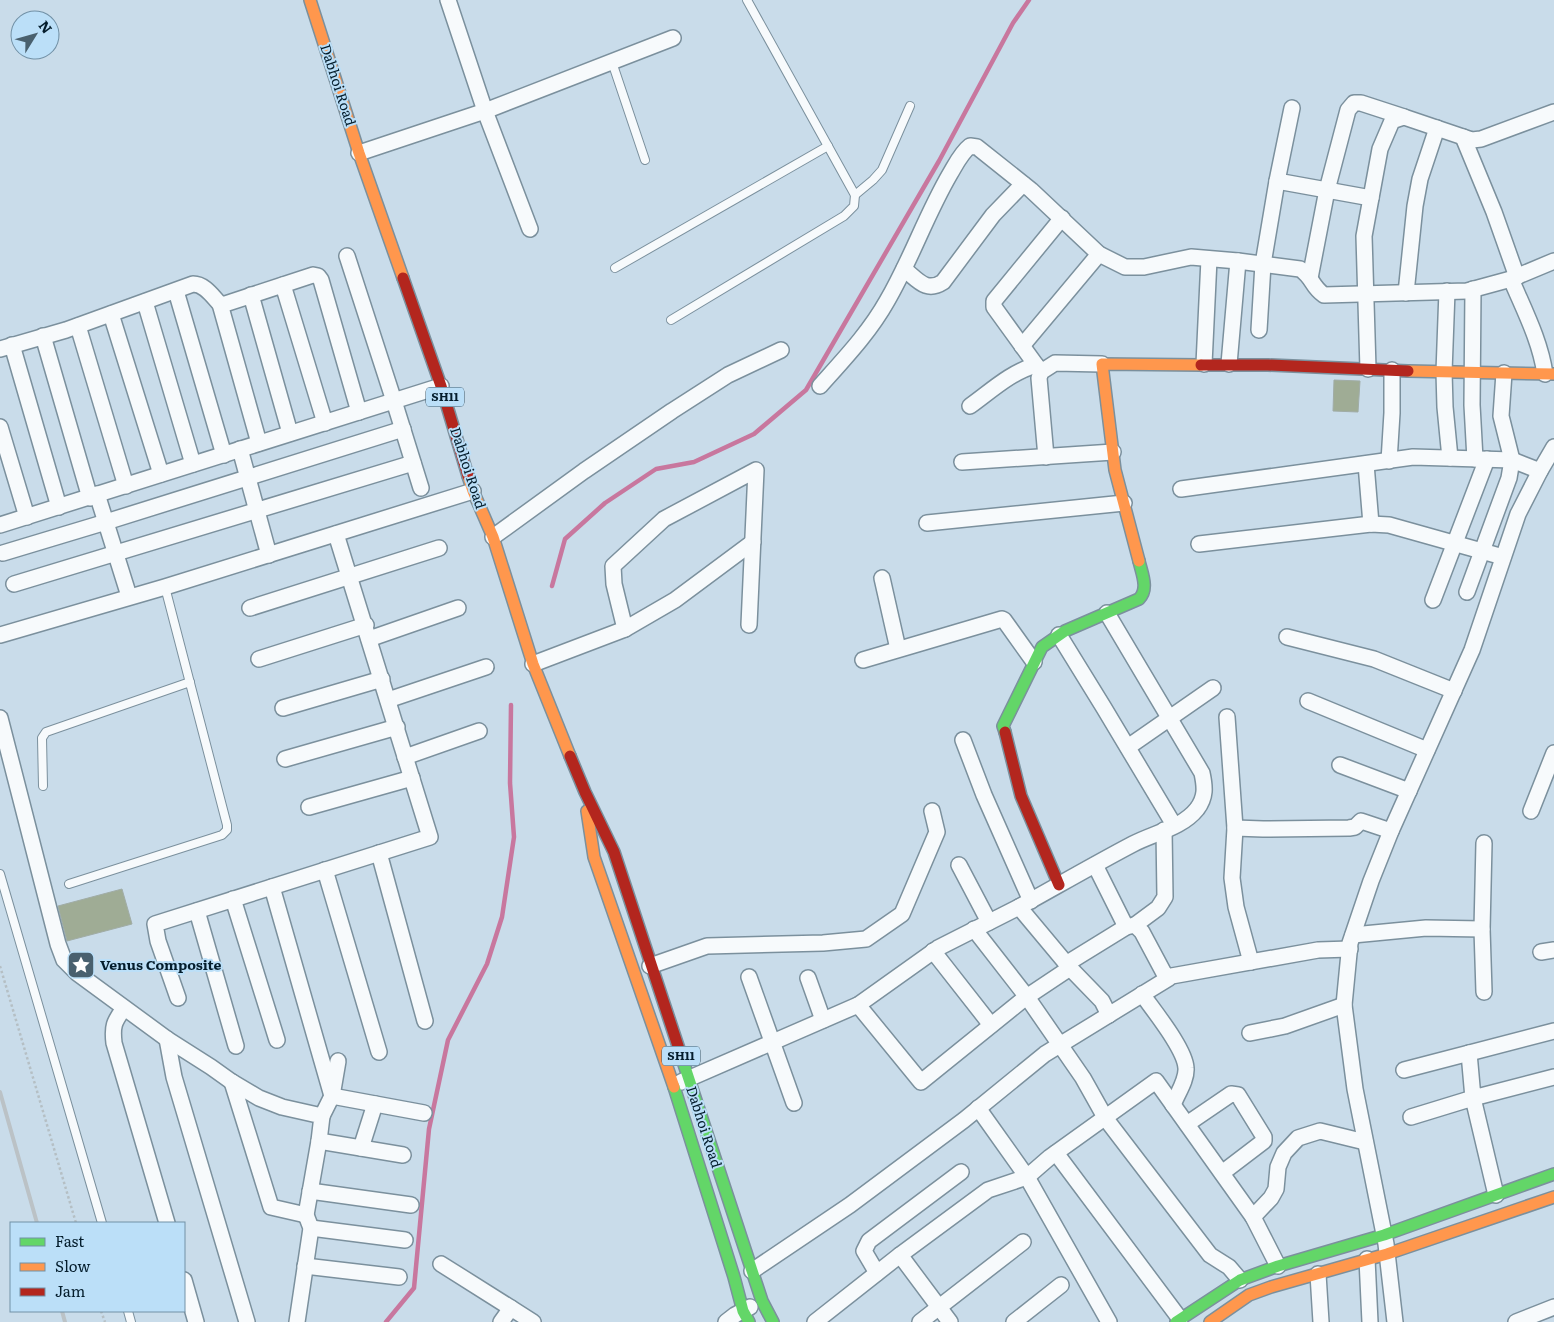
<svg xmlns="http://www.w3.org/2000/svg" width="1554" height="1322" font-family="Literata,serif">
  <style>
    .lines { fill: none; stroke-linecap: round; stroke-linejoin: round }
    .stream { stroke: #c8779e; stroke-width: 4.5 }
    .building { fill: #9fac95; stroke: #a0aca6 }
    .lane-casing { stroke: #7b909d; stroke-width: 10 }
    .street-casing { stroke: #7b909d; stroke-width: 18 }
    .fast-casing { stroke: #7b909d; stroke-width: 14 }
    .slow-casing { stroke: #7b909d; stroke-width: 14 }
    .jam-casing { stroke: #7b909d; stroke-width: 14 }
    .path { stroke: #b5bfc4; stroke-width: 2.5; stroke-dasharray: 2.5 2.5; stroke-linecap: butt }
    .lane { stroke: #f7fafc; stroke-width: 8 }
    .street { stroke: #f7fafc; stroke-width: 15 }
    .fast { stroke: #63d668; stroke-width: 11 }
    .slow { stroke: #ff974d; stroke-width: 11 }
    .jam { stroke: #b3261e; stroke-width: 11 }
    .rail { stroke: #bbc2c6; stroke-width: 4 }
    .labels { text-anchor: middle; stroke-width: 4; stroke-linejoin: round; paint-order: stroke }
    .shield { fill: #bbdff8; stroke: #3b5769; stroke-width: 1 }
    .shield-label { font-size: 12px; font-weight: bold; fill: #041d2c }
    .street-label { font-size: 14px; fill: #041d2c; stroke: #bbdff8 }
    .poi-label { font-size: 14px; font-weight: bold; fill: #041d2c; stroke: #bbdff8; text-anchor: start }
  </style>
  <rect width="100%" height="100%" fill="#c9dcea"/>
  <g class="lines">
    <g class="stream">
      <polyline points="552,586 565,539 605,503 656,469 694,462 754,434 806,390 939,161 1013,23 1029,0"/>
      <polyline points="386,1322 414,1288 429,1129 448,1040 487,964 502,917 514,837 510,783 511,705"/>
    </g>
  </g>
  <g class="building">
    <polygon points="1334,380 1360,381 1358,412 1333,411"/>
    <polygon points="122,889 132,924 67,941 58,906"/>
  </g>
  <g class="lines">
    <g class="lane-casing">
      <g id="lane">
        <polyline points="612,62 645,160"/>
        <polyline points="855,195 873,180 882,170 910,106"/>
        <polyline points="615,268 828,146"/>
        <polyline points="671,320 844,216 854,206 855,195 747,0"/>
        <polyline points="43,786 42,738 46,732 190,682"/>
        <polyline points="0,874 102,1223"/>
        <polyline points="69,884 222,835 227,830 227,825 165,587"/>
        <polyline points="128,1311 131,1322"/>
      </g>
    </g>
    <g class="street-casing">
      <g id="street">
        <polyline points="448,0 485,111 530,229"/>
        <polyline points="1463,137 1494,212 1517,277"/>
        <polyline points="359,153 485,111 673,38"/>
        <polyline points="1277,181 1371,198"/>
        <polyline points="347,256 394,401 421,488"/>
        <path d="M904,269C918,280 926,293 943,282L993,215L1023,184"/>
        <polyline points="1310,278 1327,190 1348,110 1354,103 1361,103 1404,117"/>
        <path d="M1511,279C1524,310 1540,340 1545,374"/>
        <polyline points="283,285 325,423"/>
        <polyline points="1473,289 1472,405 1475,459"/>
        <polyline points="176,291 224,455"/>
        <polyline points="1447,291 1444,372 1445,407 1450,458"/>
        <polyline points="1406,293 1415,206 1420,179 1437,128"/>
        <polyline points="251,295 290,433"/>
        <polyline points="145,302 193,464"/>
        <polyline points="220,304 259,443"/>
        <polyline points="111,314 161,474"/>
        <polyline points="78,326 126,486"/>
        <polyline points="1259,330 1263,264 1277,181 1292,108"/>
        <polyline points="43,336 90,498"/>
        <polyline points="12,345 59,507"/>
        <polyline points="1022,346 1099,254"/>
        <path d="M0,349L66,330L193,284C205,284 213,297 220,304H225L313,275L318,276L321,280L359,412"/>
        <polyline points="1204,364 1209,259"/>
        <polyline points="1229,364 1238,261"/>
        <polyline points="1368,369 1364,236 1380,149 1392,121 1404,117 1472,140 1481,139 1554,112"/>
        <polyline points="1041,372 994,307 994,301 1062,218"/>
        <path d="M820,386C844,359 869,333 887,301C911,260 926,215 950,174C956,164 961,153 970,146L977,147L1031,190L1099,254L1125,267H1144L1191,257L1238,261L1300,269C1313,277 1311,286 1324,295L1467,291L1511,279L1554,261"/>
        <path d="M970,406C991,391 1011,372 1036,365"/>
        <polyline points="0,427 27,517"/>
        <polyline points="240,449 269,555"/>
        <polyline points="1046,457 1039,378 1041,372 1055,363 1102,364"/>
        <polyline points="1389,461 1392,413 1392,370"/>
        <polyline points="962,462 1113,452"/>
        <polyline points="1366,464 1371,524"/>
        <polyline points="1181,489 1413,457 1512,460 1540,471"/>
        <polyline points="97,494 129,596"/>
        <polyline points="927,523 1124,503"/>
        <polyline points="0,525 441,386"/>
        <polyline points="493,537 584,471 672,411 728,375 781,350"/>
        <polyline points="1199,544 1371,524 1389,525 1503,557"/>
        <polyline points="3,553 106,522 403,429"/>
        <polyline points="882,578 898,649"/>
        <polyline points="14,584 413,463"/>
        <polyline points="1467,592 1509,478 1512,460 1501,416 1504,373"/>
        <polyline points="1433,600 1487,459"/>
        <polyline points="250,608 439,548"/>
        <polyline points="625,629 675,600 753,542"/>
        <polyline points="0,635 165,587 473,491"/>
        <polyline points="1059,635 1104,708 1174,825"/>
        <polyline points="1287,637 1374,659 1454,691"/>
        <polyline points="369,639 458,608"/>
        <polyline points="259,659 366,625"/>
        <polyline points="863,660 1002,619 1004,620 1034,662"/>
        <polyline points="533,664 625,629 614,584 613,566 664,519 756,470 749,625"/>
        <polyline points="388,700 486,667"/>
        <polyline points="1308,701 1427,750"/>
        <polyline points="283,708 382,679"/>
        <polyline points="1227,717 1235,828 1232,878 1236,907 1251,962"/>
        <polyline points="0,718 58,944 64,960 77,973 167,1039 211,1067 232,1082 259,1098 282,1107 322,1116 319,1141 403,1155"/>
        <polyline points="963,740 984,795 1031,901"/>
        <polyline points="1128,747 1213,688"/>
        <polyline points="405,757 479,731"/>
        <polyline points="285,759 397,727"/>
        <polyline points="1340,765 1409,791"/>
        <polyline points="309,807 412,778"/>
        <polyline points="1531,811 1554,753"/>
        <polyline points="1235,828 1263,829 1349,828 1355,827 1361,821 1391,831"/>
        <polyline points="1484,843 1482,929 1484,992"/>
        <polyline points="379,853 425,1021"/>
        <polyline points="959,865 989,922"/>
        <polyline points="1095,865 1126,927"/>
        <polyline points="325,870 379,1052"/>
        <polyline points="272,887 332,1096 424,1113"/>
        <polyline points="233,899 277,1040"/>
        <path d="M1019,907C1057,886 1095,864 1133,844C1154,833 1182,828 1197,809C1206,797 1205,787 1202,773L1107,613"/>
        <polyline points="197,911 236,1046"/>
        <polyline points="1135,925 1158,908 1165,897 1164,830"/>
        <polyline points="974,929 1027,997 1083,1078 1106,1119 1210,1255 1229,1267 1240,1280"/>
        <polyline points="1353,935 1426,928 1482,929"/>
        <polyline points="933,951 991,1025"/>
        <polyline points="1541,952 1554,950"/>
        <polyline points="1066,964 1126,927 1135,925 1142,932 1166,977 1318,950 1350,949"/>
        <polyline points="650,966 707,946 823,943 866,939 902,914 937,832 932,811"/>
        <polyline points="749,977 794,1103"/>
        <polyline points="808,978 823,1020"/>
        <path d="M1142,994C1154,1011 1185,1049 1186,1068C1187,1080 1177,1094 1173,1105"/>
        <polyline points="178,998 158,941 155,924 430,837 336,534"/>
        <polyline points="858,1005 921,1082 1025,998 1070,968"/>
        <path d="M124,1008C114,1022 112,1026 114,1043L167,1223"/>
        <polyline points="1250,1033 1285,1026 1344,1005"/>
        <polyline points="167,1039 174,1077 247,1322"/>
        <polyline points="1469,1053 1473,1098 1554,1077"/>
        <polyline points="1404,1070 1554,1031"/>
        <polyline points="232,1082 271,1207 306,1215 319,1141"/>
        <polyline points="681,1082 858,1005 938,948 1019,907 1070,968 1102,1001 1109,1015"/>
        <polyline points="978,1108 1027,1177 1109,1322"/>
        <polyline points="322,1116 332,1096 338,1061"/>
        <polyline points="1411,1117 1473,1098 1496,1195"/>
        <polyline points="1187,1124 1231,1094 1238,1095 1264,1137 1264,1141 1222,1173"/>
        <polyline points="361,1148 375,1104"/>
        <polyline points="1056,1153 1180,1319"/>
        <polyline points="310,1191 411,1205"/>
        <polyline points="1253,1217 1271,1198 1276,1189 1278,1167 1284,1153 1298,1138 1320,1131 1365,1142"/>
        <polyline points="311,1228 405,1240"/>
        <polyline points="900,1255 950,1322"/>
        <polyline points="1367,1259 1370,1322"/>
        <polyline points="441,1264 533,1322"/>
        <polyline points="305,1266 399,1277"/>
        <polyline points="752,1271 850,1205 964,1120 1045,1054 1169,978"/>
        <polyline points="877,1273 864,1251 869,1241 961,1172"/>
        <polyline points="1318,1274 1321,1322"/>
        <polyline points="184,1280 196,1322"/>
        <polyline points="297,1322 311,1228 306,1215"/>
        <polyline points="501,1322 511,1308"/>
        <polyline points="726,1322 735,1315 750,1307"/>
        <polyline points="815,1322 900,1255 988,1190 1027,1177 1050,1157 1156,1081 1253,1217 1278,1266"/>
        <polyline points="920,1322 1023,1242"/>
        <polyline points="1014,1322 1061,1285"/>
        <polyline points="1395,1322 1386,1244 1355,1089 1344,1005 1350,943 1371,881 1391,831 1472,650 1518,514 1540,471 1554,447"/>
        <polyline points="1516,1322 1554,1307"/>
      </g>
    </g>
    <g class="fast-casing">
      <g id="fast">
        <path d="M1005,732L1003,726L1042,647L1065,631L1139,599C1149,589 1142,574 1139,561"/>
        <polyline points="681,1055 762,1301 773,1322"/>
        <polyline points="674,1087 734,1277 743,1311 749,1322"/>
        <polyline points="1176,1322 1240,1280 1278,1266 1384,1235 1554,1174"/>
      </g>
    </g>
    <g class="slow-casing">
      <g id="slow">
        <polyline points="310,0 359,153 403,278"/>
        <polyline points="1408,371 1554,374"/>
        <polyline points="468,476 473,491 493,537 533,664 570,756"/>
        <polyline points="1139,561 1115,470 1102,364 1201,365"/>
        <polyline points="587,811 594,857 674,1087"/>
        <polyline points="1210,1322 1249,1295 1271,1287 1387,1254 1554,1197"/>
      </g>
    </g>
    <g class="jam-casing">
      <g id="jam">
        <polyline points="403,278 441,386 468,476"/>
        <polyline points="1201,365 1268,365 1408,371"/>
        <polyline points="1005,732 1021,796 1059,885"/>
        <polyline points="570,756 585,792 614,852 681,1055"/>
      </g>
    </g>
    <g class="path">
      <polyline points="0,966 76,1223"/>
      <polyline points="101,1311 105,1322"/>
    </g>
    <use href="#lane" class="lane"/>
    <use href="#street" class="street"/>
    <use href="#fast" class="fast"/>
    <use href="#slow" class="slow"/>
    <use href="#jam" class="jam"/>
    <g class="rail">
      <polyline points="0,1092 37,1223"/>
      <polyline points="62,1311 65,1322"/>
    </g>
  </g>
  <defs>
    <g id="sight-square" transform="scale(1.4375)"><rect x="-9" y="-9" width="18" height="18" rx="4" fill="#49606e" stroke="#bbdff8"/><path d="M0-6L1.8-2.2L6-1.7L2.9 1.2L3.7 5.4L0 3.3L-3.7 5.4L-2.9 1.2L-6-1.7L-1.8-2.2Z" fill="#fff"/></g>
  </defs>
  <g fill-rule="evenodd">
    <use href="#sight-square" x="81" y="965"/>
  </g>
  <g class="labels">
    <g class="shield">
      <rect x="426" y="387.5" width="38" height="19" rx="4"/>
      <rect x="662" y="1046.5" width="38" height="19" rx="4"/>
    </g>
    <g class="shield-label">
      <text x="445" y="401">SH11</text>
      <text x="681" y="1060">SH11</text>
    </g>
    <g class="street-label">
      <text transform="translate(338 85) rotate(72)" y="5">Dabhoi Road</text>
      <text transform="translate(468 468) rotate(72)" y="5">Dabhoi Road</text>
      <text transform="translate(704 1127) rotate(72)" y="5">Dabhoi Road</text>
    </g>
    <g class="poi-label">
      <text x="100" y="970">Venus Composite</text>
    </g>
  </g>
  <rect x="10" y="1222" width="175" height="90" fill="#bbdff8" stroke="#7291a6"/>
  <rect x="20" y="1238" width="25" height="8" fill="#63d668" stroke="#7291a6"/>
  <text x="55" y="1247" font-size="15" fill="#041d2c">Fast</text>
  <rect x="20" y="1263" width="25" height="8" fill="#ff974d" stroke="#7291a6"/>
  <text x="55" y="1272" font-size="15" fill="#041d2c">Slow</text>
  <rect x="20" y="1288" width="25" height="8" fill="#b3261e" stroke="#7291a6"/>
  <text x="55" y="1297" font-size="15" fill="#041d2c">Jam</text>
  <g transform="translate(35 35) rotate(53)"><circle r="24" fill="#bbdff8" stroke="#7291a6"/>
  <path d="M0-4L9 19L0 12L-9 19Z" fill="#49606e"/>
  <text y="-8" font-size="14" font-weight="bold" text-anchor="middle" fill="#041d2c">N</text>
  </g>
</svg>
